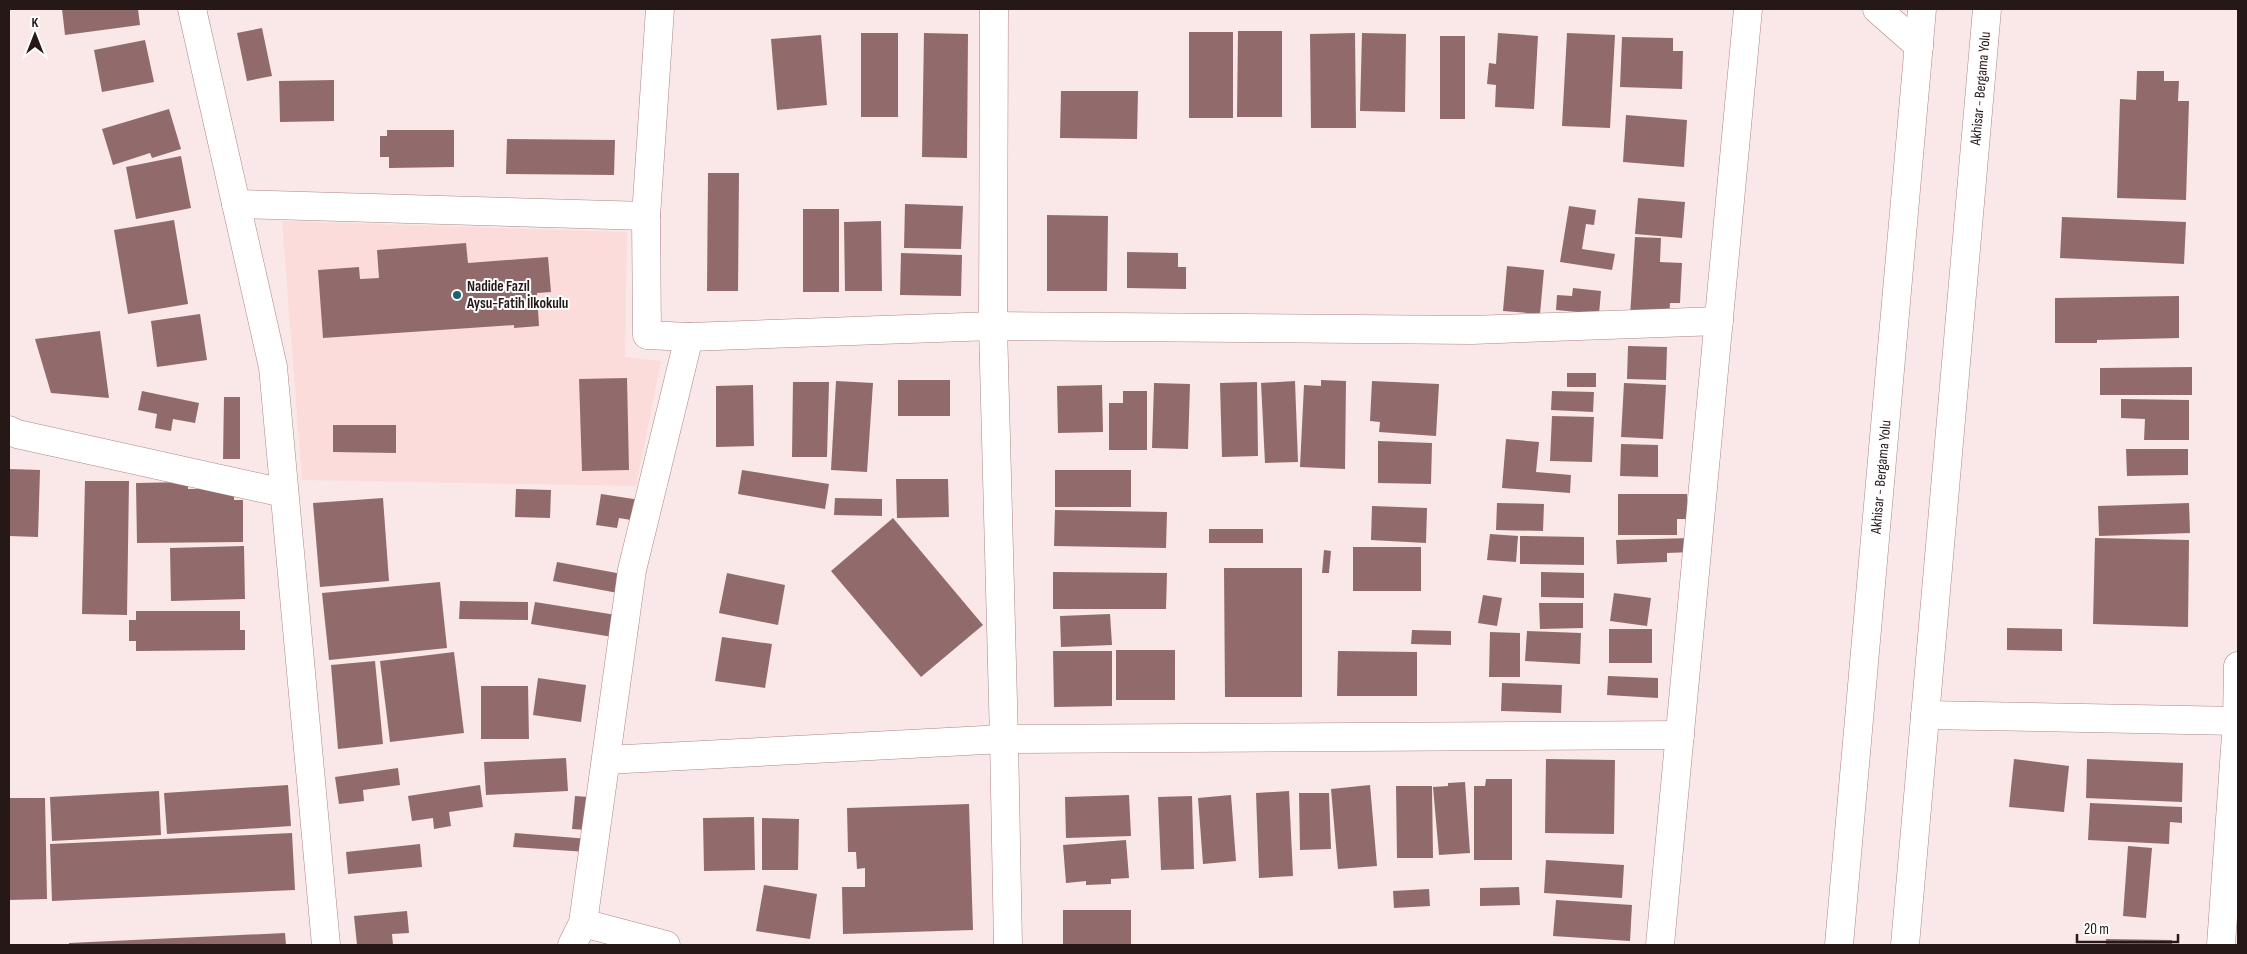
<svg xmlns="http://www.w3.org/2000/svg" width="2247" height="954" font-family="'Sofia Sans Condensed',sans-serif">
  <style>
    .built { fill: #fbdcdb }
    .building { fill: #916b6b }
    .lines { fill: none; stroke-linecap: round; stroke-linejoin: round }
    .street-casing { stroke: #ad8686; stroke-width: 29 }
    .secondary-casing { stroke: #ad8686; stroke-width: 29 }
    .primary-casing { stroke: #ad8686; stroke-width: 29 }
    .street { stroke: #fff; stroke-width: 28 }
    .secondary { stroke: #fff; stroke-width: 28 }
    .primary { stroke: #fff; stroke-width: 28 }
    .poi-dot { fill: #18646f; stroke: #fff; stroke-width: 2 }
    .labels { text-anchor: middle; stroke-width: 4; stroke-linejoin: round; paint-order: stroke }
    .street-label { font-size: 15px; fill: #271818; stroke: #fff }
    .poi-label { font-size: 15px; font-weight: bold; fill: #271818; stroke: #fff; text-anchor: start }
  </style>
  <rect width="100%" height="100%" fill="#f9e8e7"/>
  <polygon class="built" points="282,221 627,232 625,357 661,361 636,486 302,480"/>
  <g class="building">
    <polygon points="62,9 138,9 140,25 65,35"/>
    <polygon points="262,28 272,76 247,81 237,33"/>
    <polygon points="1238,31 1282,31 1282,117 1237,117"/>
    <rect x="1189" y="32" width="44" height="86"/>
    <rect x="861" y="33" width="37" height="84"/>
    <polygon points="924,33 968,34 967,158 922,157"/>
    <polygon points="1355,33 1356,128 1311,128 1310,34"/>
    <polygon points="1362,33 1406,34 1405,112 1360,111"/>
    <polygon points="1498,33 1538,36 1534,109 1495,107 1496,85 1487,84 1489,63 1496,64"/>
    <polygon points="1567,33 1615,35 1610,128 1562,126"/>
    <polygon points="821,35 827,105 777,110 771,39"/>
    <rect x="1440" y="36" width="25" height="83"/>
    <polygon points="1622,37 1673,38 1673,51 1683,51 1682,89 1620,87"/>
    <polygon points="145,40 154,82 102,92 94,50"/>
    <polygon points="2137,71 2164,71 2164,81 2179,81 2178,101 2189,101 2186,200 2117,198 2120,99 2136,100"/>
    <polygon points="334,80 334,121 280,122 279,81"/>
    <polygon points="1061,91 1138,91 1137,139 1060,138"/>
    <polygon points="169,109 181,149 152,158 150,153 113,165 102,129"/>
    <polygon points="1626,115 1687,120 1684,167 1623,162"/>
    <polygon points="387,130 454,130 454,167 389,168 389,157 380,157 380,136 387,136"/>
    <polygon points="507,139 615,140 614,175 506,174"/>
    <polygon points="181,156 191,208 136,219 126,167"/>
    <polygon points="708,173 739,173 738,291 707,291"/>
    <polygon points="1638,198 1685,202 1682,238 1635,234"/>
    <polygon points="905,204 963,206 961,249 904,248"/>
    <polygon points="1569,206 1596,210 1594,225 1586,224 1582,249 1615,254 1612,270 1560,262"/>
    <rect x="803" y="209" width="36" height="83"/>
    <polygon points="1047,215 1108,216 1107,291 1047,291"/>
    <polygon points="2062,217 2186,222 2184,264 2060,258"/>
    <polygon points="174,220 188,304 128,314 114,230"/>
    <polygon points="881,221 882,291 845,291 844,222"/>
    <polygon points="1635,237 1661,238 1660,262 1682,263 1680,303 1670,303 1669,318 1630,316"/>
    <polygon points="466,243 468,263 548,257 551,292 537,293 539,326 514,328 514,325 323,338 318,270 359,267 360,279 379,278 377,250"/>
    <polygon points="1127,252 1178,253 1178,267 1186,267 1186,289 1127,288"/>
    <polygon points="901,253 962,255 961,296 900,295"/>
    <polygon points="1507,266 1544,270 1540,314 1503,311"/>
    <polygon points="1573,288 1601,291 1599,314 1556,310 1557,295 1572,296"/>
    <polygon points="2179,296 2179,338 2097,340 2097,343 2055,343 2055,298"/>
    <polygon points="200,314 207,360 157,367 151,321"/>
    <polygon points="100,331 109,398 51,393 35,339"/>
    <polygon points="1628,346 1667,347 1666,380 1627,379"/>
    <polygon points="2192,367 2192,395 2100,395 2100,368"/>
    <rect x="1567" y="373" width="29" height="14"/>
    <polygon points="627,378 629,470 582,471 579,379"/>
    <rect x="898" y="380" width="52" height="36"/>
    <polygon points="1321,380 1346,381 1345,469 1300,467 1304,385 1321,386"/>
    <polygon points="836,381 873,383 867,472 831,470"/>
    <polygon points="1295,381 1298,462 1265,463 1261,383"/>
    <polygon points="1372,381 1439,384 1436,436 1379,432 1380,422 1370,421"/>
    <polygon points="793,382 829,382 827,457 792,457"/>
    <polygon points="1257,382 1258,456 1222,457 1220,383"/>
    <polygon points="1154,383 1190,384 1188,449 1152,448"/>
    <polygon points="1624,383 1666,385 1663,439 1621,437"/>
    <polygon points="753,385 754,446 716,447 716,386"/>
    <polygon points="1102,385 1103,432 1058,433 1057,386"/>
    <polygon points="142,391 199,403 195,423 173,419 171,431 155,428 157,414 138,410"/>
    <polygon points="1123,391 1147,391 1147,450 1109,450 1109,403 1123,403"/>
    <polygon points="1552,391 1594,392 1593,412 1551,410"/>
    <polygon points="224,397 240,397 240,459 223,459"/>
    <polygon points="2121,399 2189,400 2189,440 2144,440 2145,419 2121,418"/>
    <polygon points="1552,416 1594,417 1592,462 1550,461"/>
    <polygon points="333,425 396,425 396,453 333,452"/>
    <polygon points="1506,439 1539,442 1536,472 1571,475 1570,493 1502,488"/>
    <polygon points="1378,441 1432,443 1431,484 1378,483"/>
    <polygon points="1621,444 1658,445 1658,477 1620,476"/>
    <polygon points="2126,449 2188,449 2188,475 2127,476"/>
    <polygon points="9,469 40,470 38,537 9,536"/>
    <polygon points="742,470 829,484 825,509 738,494"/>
    <rect x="1055" y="470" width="76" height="37"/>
    <polygon points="896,479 948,479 949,517 897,518"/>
    <polygon points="85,481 129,481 127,615 82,614"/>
    <polygon points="188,482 188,489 234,489 234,500 243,500 243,542 137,543 136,483"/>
    <polygon points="516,489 551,490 550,518 515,517"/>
    <polygon points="601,494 640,500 637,521 619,518 617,528 596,525"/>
    <polygon points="1618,494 1687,494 1687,519 1677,519 1677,535 1618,535"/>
    <polygon points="383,498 389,581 320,587 313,503"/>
    <polygon points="835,498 882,499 882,516 834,515"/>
    <polygon points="1497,503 1544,504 1543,531 1496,530"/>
    <polygon points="2189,503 2190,533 2099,536 2098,506"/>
    <polygon points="1372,506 1427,508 1426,543 1371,540"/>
    <polygon points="1055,510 1167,512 1166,548 1054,546"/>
    <polygon points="893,518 983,625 921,677 831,571"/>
    <rect x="1209" y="529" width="54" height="14"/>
    <polygon points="1490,534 1518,536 1516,562 1487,560"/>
    <polygon points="1520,536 1584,537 1584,565 1520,564"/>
    <polygon points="1692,538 1692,552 1667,553 1667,562 1617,564 1616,540"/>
    <polygon points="2095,538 2189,540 2188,627 2093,624"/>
    <polygon points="244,546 245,599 171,601 170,548"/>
    <rect x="1353" y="547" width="68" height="44"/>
    <polygon points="1324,550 1331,551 1329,573 1322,573"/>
    <polygon points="557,562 622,574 618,593 553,581"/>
    <polygon points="1224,568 1302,568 1302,697 1225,697"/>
    <polygon points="1053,572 1167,573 1166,609 1053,609"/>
    <polygon points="1541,572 1584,573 1584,598 1541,597"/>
    <polygon points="727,573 785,585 778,625 719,613"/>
    <polygon points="440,582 447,648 329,660 322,593"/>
    <polygon points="1614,593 1651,598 1647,626 1610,621"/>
    <polygon points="1483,595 1502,598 1497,626 1478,623"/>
    <polygon points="460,601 528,602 528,620 459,619"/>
    <polygon points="535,602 616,615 613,637 531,624"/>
    <polygon points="1539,603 1583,603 1583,628 1540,629"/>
    <polygon points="136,611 240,611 240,630 245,630 245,650 136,651 136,641 129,641 129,620 136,620"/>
    <polygon points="1110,614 1112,645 1061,647 1060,616"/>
    <polygon points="2007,628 2062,629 2062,651 2007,650"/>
    <rect x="1609" y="629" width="43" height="34"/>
    <polygon points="1412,630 1451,631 1451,645 1411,644"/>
    <polygon points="1527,631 1581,633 1580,664 1525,661"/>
    <polygon points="1490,632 1520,633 1520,677 1489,677"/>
    <polygon points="722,637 772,644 765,688 715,681"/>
    <rect x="1116" y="650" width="59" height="50"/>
    <polygon points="1053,651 1112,651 1112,706 1054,707"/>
    <polygon points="1338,651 1417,652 1417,696 1337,696"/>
    <polygon points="454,652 464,733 390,742 380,661"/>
    <polygon points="375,661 383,744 338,749 331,665"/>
    <polygon points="1608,676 1658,678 1658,698 1607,695"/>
    <polygon points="538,678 586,685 581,722 533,715"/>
    <polygon points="1502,683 1562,685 1561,713 1501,711"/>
    <polygon points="481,686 528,686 529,739 481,739"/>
    <polygon points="566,758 568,791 486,795 484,762"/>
    <polygon points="1546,759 1615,760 1614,834 1545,833"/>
    <polygon points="2014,759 2069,766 2064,812 2009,807"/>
    <polygon points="2087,759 2183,763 2182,802 2086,798"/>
    <polygon points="398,768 400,785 363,790 364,801 339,804 335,777"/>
    <polygon points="1486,779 1512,779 1512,860 1474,860 1474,786 1485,786"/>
    <polygon points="1465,782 1470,853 1439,855 1433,787 1448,786 1448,783"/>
    <polygon points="288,785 291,826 167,834 164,793"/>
    <polygon points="480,785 483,807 449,812 451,826 434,829 433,818 412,821 408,796"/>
    <polygon points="1370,785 1377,866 1338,869 1331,789"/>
    <polygon points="1396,786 1432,786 1433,858 1397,858"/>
    <polygon points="159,791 161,835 52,841 50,797"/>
    <polygon points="1289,791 1293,876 1259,878 1256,793"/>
    <polygon points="1299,793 1329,793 1331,849 1300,850"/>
    <polygon points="1129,795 1131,836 1066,838 1065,797"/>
    <polygon points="1231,795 1236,861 1203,864 1198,798"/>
    <polygon points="575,796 589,797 588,830 572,829"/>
    <polygon points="1192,796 1194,869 1161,870 1158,797"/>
    <polygon points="9,798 45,798 47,899 9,900"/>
    <polygon points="2090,803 2182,807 2182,823 2170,822 2169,844 2088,840"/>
    <polygon points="969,804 973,930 843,934 842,887 865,887 865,868 857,869 856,852 848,852 847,808"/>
    <polygon points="754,817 755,870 704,871 703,818"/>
    <polygon points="762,818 799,819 798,870 762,870"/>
    <polygon points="292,833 295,890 52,901 50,844"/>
    <polygon points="515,833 589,839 587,852 513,847"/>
    <polygon points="1126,840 1129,878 1111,879 1111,884 1086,885 1086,881 1066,883 1063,845"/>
    <polygon points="420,844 422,867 348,874 346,852"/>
    <polygon points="2128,846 2152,848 2146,918 2123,916"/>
    <polygon points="1546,860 1624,865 1622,898 1544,893"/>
    <polygon points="764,885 817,894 810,939 756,931"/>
    <polygon points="1519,887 1520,905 1480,906 1480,888"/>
    <polygon points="1429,889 1430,906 1394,908 1393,891"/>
    <polygon points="1556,900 1632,905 1630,941 1553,936"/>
    <rect x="1063" y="910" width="68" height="35"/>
    <polygon points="407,911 409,933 392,934 393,945 357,945 354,916"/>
    <polygon points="285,933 286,945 69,945 69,943"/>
    <polygon points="2106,939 2172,940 2172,945 2106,945"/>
  </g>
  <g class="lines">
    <g class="street-casing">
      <g id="street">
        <polyline points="660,9 646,216 647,335 689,337 993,326 1472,330 1719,321"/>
        <polyline points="994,9 993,326 1004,739 1008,945"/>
        <polyline points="1877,9 1919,46"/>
        <polyline points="236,204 646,216"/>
        <polyline points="9,430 17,434 284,493"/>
        <polyline points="1925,715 2238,721"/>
        <polyline points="606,760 1004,739 1680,735"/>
        <polyline points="583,923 666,945"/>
        <polyline points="572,945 583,923 632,570 689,337"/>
        <polyline points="1660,945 1748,9"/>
        <polyline points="2221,945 2237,721 2238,666"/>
      </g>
    </g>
    <g class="secondary-casing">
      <polyline id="secondary" points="192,9 273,367 326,945"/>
    </g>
    <g class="primary-casing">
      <g id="primary">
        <path id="s1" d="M1839,945L1922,9"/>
        <path id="s2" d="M1905,945L1987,9"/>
      </g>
    </g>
    <use href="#street" class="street"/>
    <use href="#secondary" class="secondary"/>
    <use href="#primary" class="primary"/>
  </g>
  <circle class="poi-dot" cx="457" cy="295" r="5"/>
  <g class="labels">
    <g class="street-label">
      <text dy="5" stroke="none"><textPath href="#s2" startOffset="860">Akhisar - Bergama Yolu</textPath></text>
      <text dy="5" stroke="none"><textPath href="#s1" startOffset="470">Akhisar - Bergama Yolu</textPath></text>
    </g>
    <g class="poi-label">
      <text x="467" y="291">Nadide Fazıl<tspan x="467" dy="17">Aysu-Fatih İlkokulu</tspan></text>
    </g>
  </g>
  <rect width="2247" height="954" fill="none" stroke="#271818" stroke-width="20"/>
  <g transform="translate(35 35)" stroke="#ffffff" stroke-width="4" paint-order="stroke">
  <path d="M0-4L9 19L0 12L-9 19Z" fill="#271818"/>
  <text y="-8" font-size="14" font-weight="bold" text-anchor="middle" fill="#271818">K</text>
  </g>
  <path d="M2077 934v8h101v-8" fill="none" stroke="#271818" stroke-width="2.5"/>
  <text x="2084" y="934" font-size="15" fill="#271818" stroke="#ffffff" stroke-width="4" paint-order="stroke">20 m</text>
</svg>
